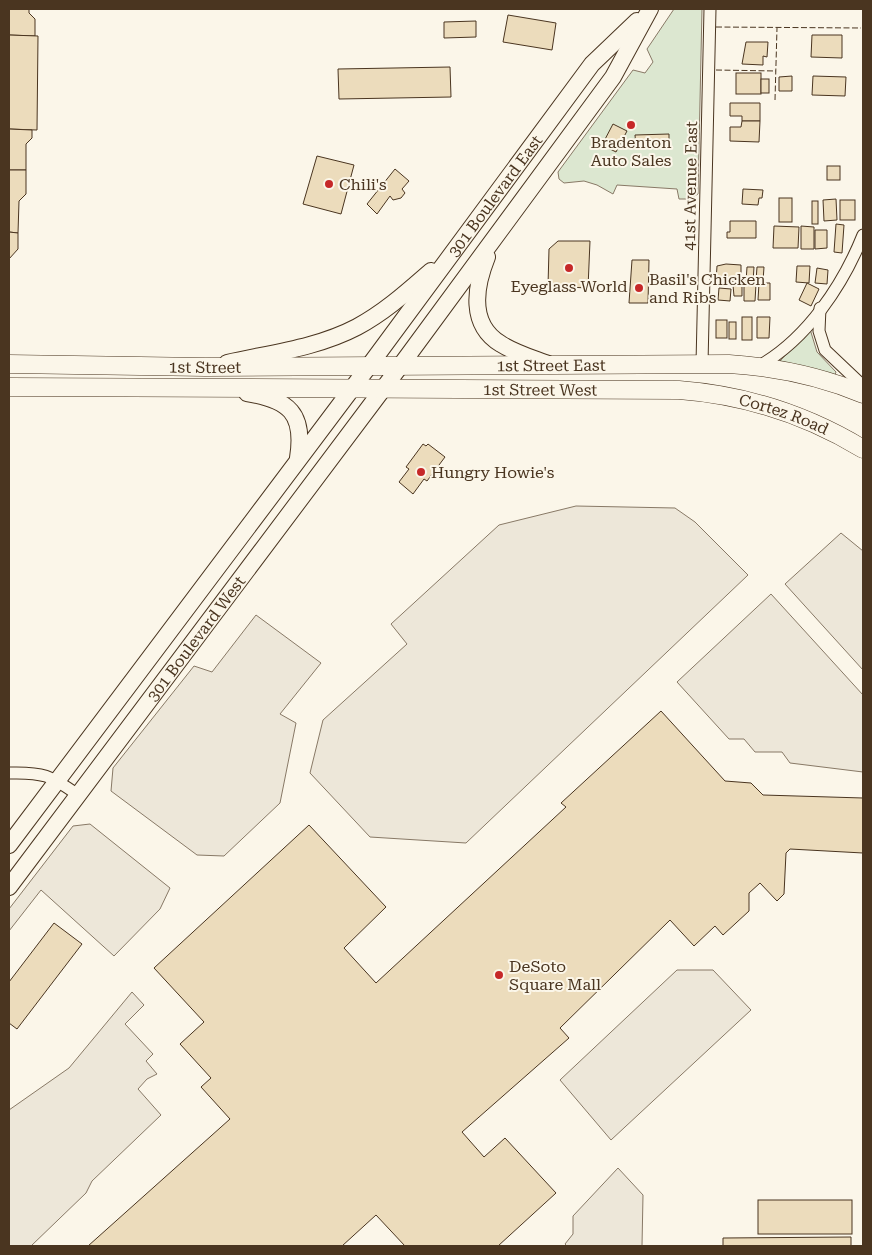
<svg xmlns="http://www.w3.org/2000/svg" width="872" height="1255" font-family="'Roboto Serif',serif">
  <style>
    .green { fill: #dce7d0; stroke: #887966 }
    .parking { fill: #ede7d9; stroke: #887966 }
    .building { fill: #ecdcbc; stroke: #4a3520 }
    .lines { fill: none; stroke-linecap: round; stroke-linejoin: round }
    .minor-casing { stroke: #4a3520; stroke-width: 13 }
    .secondary-casing { stroke: #4a3520; stroke-width: 18 }
    .primary-casing { stroke: #4a3520; stroke-width: 19 }
    .minor { stroke: #fbf6e9; stroke-width: 11 }
    .secondary { stroke: #fbf6e9; stroke-width: 16 }
    .primary { stroke: #fbf6e9; stroke-width: 18 }
    .fence { stroke: #4a3520; stroke-width: 1; stroke-dasharray: 6 2.5; stroke-linecap: butt }
    .poi-dot { fill: #c62828; stroke: #fbf6e9; stroke-width: 2 }
    .labels { text-anchor: middle; stroke-width: 4; stroke-linejoin: round; paint-order: stroke }
    .poi-label { font-size: 16px; fill: #4a3520; stroke: #fbf6e9; text-anchor: start }
    .street-label { font-size: 16px; fill: #4a3520; stroke: #fbf6e9 }
  </style>
  <rect width="100%" height="100%" fill="#fbf6e9"/>
  <g class="green">
    <polygon points="674,9 702,9 698,194 689,199 679,199 677,189 617,185 613,194 597,185 584,181 564,183 559,179 558,172 633,70 645,73 653,62 647,49"/>
    <polygon points="810,329 817,352 836,372 835,375 780,361"/>
  </g>
  <g class="parking">
    <polygon points="576,506 675,508 695,522 748,575 466,843 370,837 310,773 323,720 407,644 391,624 499,525"/>
    <polygon points="841,533 863,551 863,670 785,584"/>
    <polygon points="771,594 863,695 863,772 790,763 782,752 755,752 744,739 729,739 677,682"/>
    <polygon points="256,615 321,663 280,714 296,723 280,803 224,856 197,855 111,791 113,768 194,666 212,672"/>
    <polygon points="90,824 170,888 160,909 114,956 41,890 9,931 9,909 73,826"/>
    <polygon points="677,970 713,970 751,1010 611,1140 560,1080"/>
    <polygon points="132,992 144,1005 125,1024 153,1054 146,1061 157,1074 147,1079 138,1089 161,1115 92,1181 86,1193 31,1246 9,1246 9,1110 69,1068"/>
    <polygon points="618,1168 643,1195 642,1246 567,1246 565,1244 573,1234 573,1216"/>
  </g>
  <g class="building">
    <polygon points="9,9 29,9 29,13 35,19 35,36 9,35"/>
    <polygon points="508,15 556,23 552,50 503,42"/>
    <polygon points="476,21 476,37 444,38 444,22"/>
    <polygon points="9,35 38,36 37,130 9,129"/>
    <polygon points="812,35 842,35 842,58 811,57"/>
    <polygon points="746,42 768,42 767,57 763,56 763,65 742,64"/>
    <polygon points="450,67 451,97 339,99 338,69"/>
    <rect x="736" y="73" width="25" height="21"/>
    <polygon points="792,76 792,91 779,91 779,77"/>
    <polygon points="813,76 846,77 845,96 812,95"/>
    <rect x="761" y="79" width="8" height="14"/>
    <polygon points="730,103 760,103 760,121 742,121 742,116 730,116"/>
    <polygon points="742,121 760,121 759,142 730,141 730,127 741,127"/>
    <polygon points="613,124 627,131 616,152 602,145"/>
    <polygon points="9,129 32,130 32,138 26,144 26,170 9,170"/>
    <polygon points="669,134 669,144 665,144 665,147 636,148 635,135"/>
    <polygon points="317,156 354,165 341,214 303,204"/>
    <rect x="827" y="166" width="13" height="14"/>
    <polygon points="395,169 409,181 402,189 405,193 401,198 393,200 390,196 377,214 367,204"/>
    <polygon points="9,170 26,170 26,194 19,201 18,233 9,232"/>
    <polygon points="743,189 763,190 762,198 759,198 758,205 742,204"/>
    <rect x="779" y="198" width="13" height="24"/>
    <polygon points="836,199 837,220 824,221 823,200"/>
    <rect x="840" y="200" width="15" height="20"/>
    <rect x="812" y="201" width="6" height="23"/>
    <polygon points="730,221 756,221 756,238 727,238 727,232 730,232"/>
    <polygon points="836,224 844,225 842,253 834,252"/>
    <polygon points="774,226 799,227 798,248 773,248"/>
    <polygon points="801,226 814,227 814,249 801,249"/>
    <polygon points="815,230 827,230 827,248 815,249"/>
    <polygon points="9,232 18,233 18,249 9,259"/>
    <polygon points="558,241 590,241 588,288 548,286 549,249"/>
    <polygon points="632,260 649,260 648,303 629,303"/>
    <polygon points="726,264 741,265 741,282 716,281 717,266"/>
    <polygon points="797,266 810,266 809,283 796,282"/>
    <polygon points="747,267 754,267 753,282 746,282"/>
    <polygon points="757,267 764,267 763,281 756,281"/>
    <polygon points="817,268 828,270 827,284 815,283"/>
    <polygon points="759,283 770,283 770,300 758,300"/>
    <polygon points="807,283 819,289 811,306 799,300"/>
    <polygon points="742,284 742,296 734,296 733,285"/>
    <polygon points="744,284 756,284 755,301 744,301"/>
    <polygon points="719,288 731,289 730,301 718,300"/>
    <rect x="742" y="317" width="10" height="23"/>
    <polygon points="757,317 770,317 769,338 757,338"/>
    <rect x="716" y="320" width="11" height="18"/>
    <rect x="729" y="322" width="7" height="17"/>
    <polygon points="423,444 426,446 428,444 445,457 427,481 424,479 413,494 399,482 409,469 406,467"/>
    <polygon points="661,711 725,781 751,783 763,795 863,798 863,853 790,849 786,853 784,894 777,901 760,883 749,893 749,911 723,935 715,926 694,946 670,920 560,1028 569,1038 462,1132 484,1157 505,1138 556,1193 498,1246 405,1246 376,1215 342,1246 88,1246 230,1119 201,1087 211,1078 180,1044 204,1022 154,968 309,825 386,907 344,948 376,983 566,807 561,803"/>
    <polygon points="54,923 82,944 17,1029 9,1023 9,982"/>
    <rect x="758" y="1200" width="94" height="34"/>
    <polygon points="851,1237 851,1246 723,1246 723,1238"/>
  </g>
  <g class="lines">
    <g class="minor-casing">
      <g id="minor">
        <polyline points="820,308 819,331 825,350 863,386"/>
        <polyline points="702,364 710,9"/>
        <path d="M759,366C807,339 843,285 863,235"/>
        <path d="M9,773C43,772 50,775 78,795"/>
      </g>
    </g>
    <g class="secondary-casing">
      <g id="secondary">
        <path d="M487,257C475,287 469,325 501,344C515,353 532,358 548,364"/>
        <path d="M227,363C271,353 317,348 357,327C385,312 408,291 431,271"/>
        <path d="M247,393C289,400 305,413 298,458"/>
        <path id="s1" d="M9,845L369,366L592,64L637,21"/>
        <path id="s2" d="M9,887L401,365L613,77L650,9"/>
      </g>
    </g>
    <g class="primary-casing">
      <g id="primary">
        <path id="s3" d="M9,364L205,367L729,364C776,367 820,376 863,394"/>
        <path id="s4" d="M9,387L679,390C745,395 807,415 863,449"/>
      </g>
    </g>
    <use href="#minor" class="minor"/>
    <use href="#secondary" class="secondary"/>
    <use href="#primary" class="primary"/>
    <g class="fence">
      <polyline points="716,27 861,28"/>
      <polyline points="716,70 776,71"/>
      <polyline points="775,100 777,28"/>
    </g>
  </g>
  <g class="poi-dot">
    <circle cx="631" cy="125" r="5"/>
    <circle cx="329" cy="184" r="5"/>
    <circle cx="569" cy="268" r="5"/>
    <circle cx="639" cy="288" r="5"/>
    <circle cx="421" cy="472" r="5"/>
    <circle cx="499" cy="975" r="5"/>
  </g>
  <g class="labels">
    <g class="poi-label">
      <text x="631" y="148" text-anchor="middle">Bradenton<tspan x="631" dy="18">Auto Sales</tspan></text>
      <text x="339" y="190">Chili's</text>
      <text x="649" y="285">Basil's Chicken<tspan x="649" dy="18">and Ribs</tspan></text>
      <text x="569" y="292" text-anchor="middle">Eyeglass World</text>
      <text x="431" y="478">Hungry Howie's</text>
      <text x="509" y="972">DeSoto<tspan x="509" dy="18">Square Mall</tspan></text>
    </g>
    <g class="street-label">
      <text transform="translate(690 186) rotate(-89)" y="6">41st Avenue East</text>
      <text dy="6" stroke="none"><textPath href="#s1" startOffset="811">301 Boulevard East</textPath></text>
      <text dy="6" stroke="none"><textPath href="#s3" startOffset="542">1st Street East</textPath></text>
      <text dy="6" stroke="none"><textPath href="#s3" startOffset="196">1st Street</textPath></text>
      <text dy="6" stroke="none"><textPath href="#s4" startOffset="531">1st Street West</textPath></text>
      <text dy="6" stroke="none"><textPath href="#s4" startOffset="778">Cortez Road</textPath></text>
      <text dy="6" stroke="none"><textPath href="#s2" startOffset="311">301 Boulevard West</textPath></text>
    </g>
  </g>
  <rect width="872" height="1255" fill="none" stroke="#4a3520" stroke-width="20"/>
</svg>
